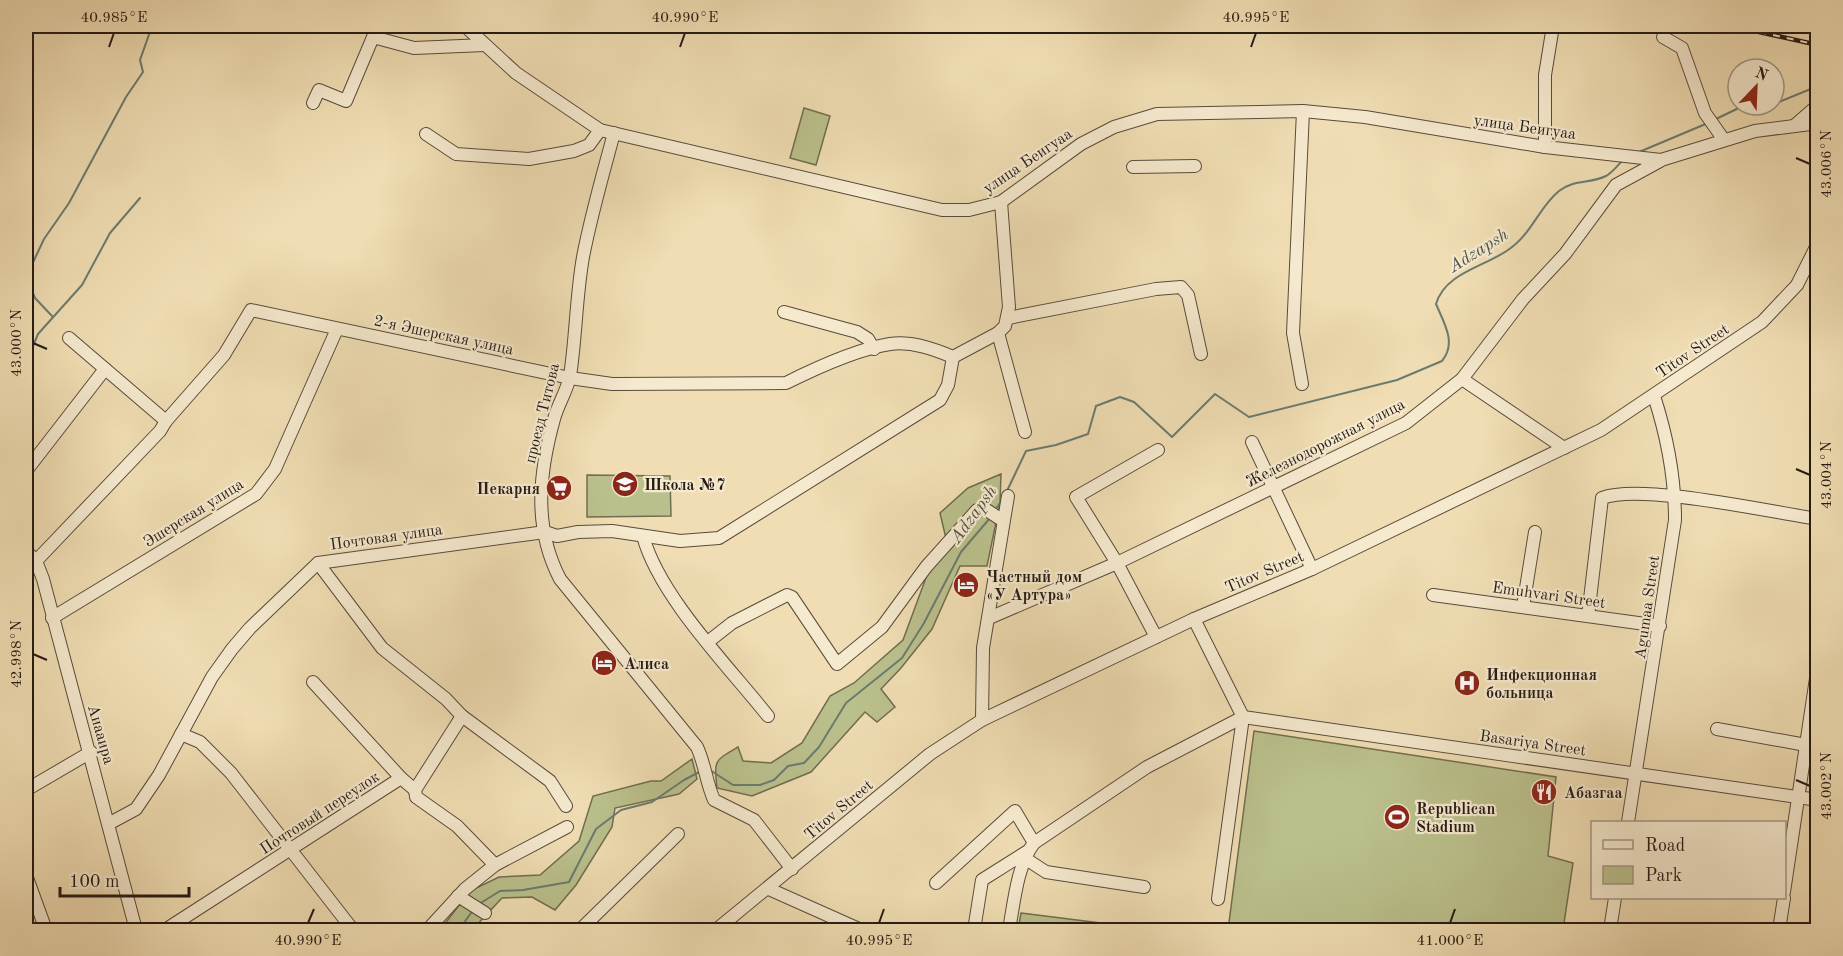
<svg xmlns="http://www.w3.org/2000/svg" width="1843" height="956" font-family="'Old Standard TT',serif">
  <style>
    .green { fill: #bac08c; stroke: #706d50; stroke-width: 1.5 }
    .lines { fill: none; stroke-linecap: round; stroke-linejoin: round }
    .stream { stroke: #6b7b6f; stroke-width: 2 }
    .minor-casing { stroke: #584b3c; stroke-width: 14 }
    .minor { stroke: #f5e9ce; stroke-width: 12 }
    .rail-casing { stroke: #251a14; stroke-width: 4.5 }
    .rail { stroke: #f5e9ce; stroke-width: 2; stroke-dasharray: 7; stroke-linecap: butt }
    .ticks { fill: none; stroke: #251a14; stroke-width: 2 }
    .labels { text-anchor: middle; stroke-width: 4.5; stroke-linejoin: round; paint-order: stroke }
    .street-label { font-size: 16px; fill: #251a14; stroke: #f5e9ce }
    .poi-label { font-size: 16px; font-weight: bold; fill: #251a14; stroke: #f5e9ce; text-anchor: start }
    .water-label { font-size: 18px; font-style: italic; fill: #4e5349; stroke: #f5e9ce }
    .neatline { fill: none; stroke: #251a14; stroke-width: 2 }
    .ticks-label { font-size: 15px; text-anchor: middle; fill: #251a14 }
  </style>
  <rect width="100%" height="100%" fill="#f0ddb3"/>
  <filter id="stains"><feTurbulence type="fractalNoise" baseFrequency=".00333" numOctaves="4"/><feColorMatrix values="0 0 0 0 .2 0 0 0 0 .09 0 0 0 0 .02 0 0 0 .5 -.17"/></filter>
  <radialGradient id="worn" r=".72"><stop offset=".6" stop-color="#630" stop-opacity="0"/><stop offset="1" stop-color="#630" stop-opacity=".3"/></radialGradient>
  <g class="green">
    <polygon points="804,108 830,116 816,165 790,158"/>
    <path d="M1001,474L1000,503L987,566H960L932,629L901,668L881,689L895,707L877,722L865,712L811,772L752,796L717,788C714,760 714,761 738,747L743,761L771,763L802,743L830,696L854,683L903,640L927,575L948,547L940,513L968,488Z"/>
    <polygon points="587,475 670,476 671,516 587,517"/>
    <polygon points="1254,731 1556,777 1548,856 1573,863 1563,930 1228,930"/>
    <polygon points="692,759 697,779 679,794 615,808 612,827 576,885 555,910 532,897 502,898 472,930 440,930 470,891 499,877 540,875 579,841 593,796 651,781 661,781"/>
    <polygon points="1021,913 1157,930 1018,930"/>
  </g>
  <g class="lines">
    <g class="stream">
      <polyline points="1774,104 1818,86"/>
      <polyline points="1747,105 1760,109 1771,105"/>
      <polyline points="1716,119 1745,105"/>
      <polyline points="1639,152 1708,123"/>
      <polyline points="52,316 35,298 30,285 29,271 44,239 69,203 126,97 143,72 140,60 152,26"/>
      <polyline points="26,363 38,334 82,285 110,233 140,198"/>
      <path d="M1006,493L1026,451L1056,445L1088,434L1096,406L1120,397L1134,402L1172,437L1215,394L1249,417L1397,380L1442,361C1457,343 1444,323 1436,304C1445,273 1484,267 1508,250C1532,234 1539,207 1559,191C1574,179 1590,184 1606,176C1612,173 1618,165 1623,160"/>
      <polyline points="995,510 1002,500"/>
      <polyline points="710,770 733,785 760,785 774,780 788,766 804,763 819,747 846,703 902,658 924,623 961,552 990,518"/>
      <polyline points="479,904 500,891 523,890 569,882 596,829 621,810 652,802 684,780 701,771"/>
      <polyline points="459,930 473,910"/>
    </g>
    <g class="minor-casing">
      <g id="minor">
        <polyline points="465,26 516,73 600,130 942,210 969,210 1001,202 1081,144 1114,127 1157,114 1303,111 1365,117 1545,147 1661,160 1755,131 1818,123"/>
        <polyline points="1663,37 1682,48 1705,113 1724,140"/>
        <polyline points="313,103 319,90 346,101 373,37 414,48 485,45"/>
        <polyline points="1794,126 1818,105"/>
        <path d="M614,133C603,174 591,215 583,257C576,297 576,337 570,376C567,391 558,404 554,419C539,473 533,527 560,579L697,747C705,764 706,782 714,800L754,820L792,869"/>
        <polyline points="426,134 456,154 529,159 574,151 589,145 600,130"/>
        <polyline points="1545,147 1545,75 1553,26"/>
        <polyline points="1133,167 1195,166"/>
        <polyline points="1001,202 1009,307 1005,326 998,333 1025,432"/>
        <polyline points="784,312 857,332 868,339 874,349"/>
        <polyline points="1008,318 1156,289 1181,287 1188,295 1201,354"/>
        <polyline points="69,338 166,421"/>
        <polyline points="1462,379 1564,448"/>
        <polyline points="1302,384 1293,333 1303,111"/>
        <polyline points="1252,442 1312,569"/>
        <polyline points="26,471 105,369"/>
        <path d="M643,536C659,596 729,667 768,716"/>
        <polyline points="26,551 36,561 43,579 136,930"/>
        <path d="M36,561L160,431L166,421L224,355L251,310L570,378L612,384L786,383C816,368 857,349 890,344C912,341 934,349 953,357"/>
        <polyline points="318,563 382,648 446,699 462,716 550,781 566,806"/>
        <polyline points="1433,595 1660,626"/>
        <polyline points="1523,607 1535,532"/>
        <path d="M1588,616L1602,498C1641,483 1770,512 1818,519"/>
        <polyline points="52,618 256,494 275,469 337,329"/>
        <polyline points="989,618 1117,563 1406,423 1462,379 1523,299 1565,254 1616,185 1660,161"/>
        <polyline points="1194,619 1243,717 1218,899"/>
        <polyline points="1156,637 1117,563 1076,497 1158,450"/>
        <polyline points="709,641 732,623 787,595 792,597 837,664 882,627 926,567 977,510 985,509 1002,520"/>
        <polyline points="313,682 401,778"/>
        <polyline points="1243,717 1818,800"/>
        <polyline points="982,720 983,648 1008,496"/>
        <polyline points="1717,729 1806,745"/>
        <polyline points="181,734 200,742 231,773 353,930"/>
        <polyline points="26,790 91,752"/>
        <polyline points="415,790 416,797 457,826 495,865"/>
        <path d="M1628,822L1675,520C1675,478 1667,436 1654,396"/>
        <polyline points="110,823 136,809 159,775 212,677 232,649 250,628 318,563 545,532 557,536 578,532 612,531 680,541 719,538 940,400 948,385 953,357 998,333"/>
        <polyline points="1026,859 1046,872 1144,887"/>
        <polyline points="26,875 46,930"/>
        <polyline points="936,883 1015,811 1034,843"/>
        <polyline points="769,889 861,930"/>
        <polyline points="1784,892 1818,665"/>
        <polyline points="458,896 485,913"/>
        <polyline points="431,926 465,889 495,865 567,827"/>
        <polyline points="165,930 401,778 415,790 462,716"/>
        <polyline points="580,930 678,834"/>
        <polyline points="716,930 930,754 982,720 1194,619 1312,569 1601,430 1762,322 1797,285 1818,243"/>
        <polyline points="974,930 982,880 1028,851"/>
        <path d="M1009,930C1014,903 1017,865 1034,843L1147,767L1243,717"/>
        <polyline points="1610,930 1615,898"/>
        <polyline points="1779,930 1784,898"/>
      </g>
    </g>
    <use href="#minor" class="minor"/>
    <g class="rail-casing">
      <g id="rail">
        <polyline points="1732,26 1818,45"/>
        <polyline points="1814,26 1818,27"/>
      </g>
    </g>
    <use href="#rail" class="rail"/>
  </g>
  <path class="ticks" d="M109,47L114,33M680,47L685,33M1251,47L1256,33M1796,158L1810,164M33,343L47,349M1796,469L1810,475M33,654L47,660M1796,780L1810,786M308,923L314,909M879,923L884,909M1450,923L1455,909"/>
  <defs>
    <g id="school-disc" transform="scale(1.35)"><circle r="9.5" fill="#8f2418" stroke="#f5e9ce"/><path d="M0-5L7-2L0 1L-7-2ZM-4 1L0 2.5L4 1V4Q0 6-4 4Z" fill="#fff"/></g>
    <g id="supermarket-disc" transform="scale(1.35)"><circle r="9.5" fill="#8f2418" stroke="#f5e9ce"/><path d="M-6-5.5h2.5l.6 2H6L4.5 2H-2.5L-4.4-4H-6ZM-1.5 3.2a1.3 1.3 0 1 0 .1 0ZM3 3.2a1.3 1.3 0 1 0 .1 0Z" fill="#fff"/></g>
    <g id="hotel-disc" transform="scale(1.35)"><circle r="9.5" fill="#8f2418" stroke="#f5e9ce"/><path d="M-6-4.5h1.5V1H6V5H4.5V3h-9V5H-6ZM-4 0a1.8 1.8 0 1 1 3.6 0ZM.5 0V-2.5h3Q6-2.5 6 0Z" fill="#fff"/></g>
    <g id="hospital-disc" transform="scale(1.35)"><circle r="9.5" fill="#8f2418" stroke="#f5e9ce"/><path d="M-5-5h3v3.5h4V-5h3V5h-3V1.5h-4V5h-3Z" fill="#fff"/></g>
    <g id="restaurant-disc" transform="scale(1.35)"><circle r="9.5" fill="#8f2418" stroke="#f5e9ce"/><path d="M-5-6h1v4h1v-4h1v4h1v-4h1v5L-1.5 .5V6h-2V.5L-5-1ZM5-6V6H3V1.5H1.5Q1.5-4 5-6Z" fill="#fff"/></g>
    <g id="stadium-disc" transform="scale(1.35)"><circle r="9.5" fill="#8f2418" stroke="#f5e9ce"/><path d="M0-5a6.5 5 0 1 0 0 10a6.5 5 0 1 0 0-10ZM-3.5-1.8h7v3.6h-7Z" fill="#fff"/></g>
  </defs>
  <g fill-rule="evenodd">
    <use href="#school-disc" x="625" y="484"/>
    <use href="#supermarket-disc" x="559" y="488"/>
    <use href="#hotel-disc" x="966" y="585"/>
    <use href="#hotel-disc" x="604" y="663"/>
    <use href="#hospital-disc" x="1467" y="683"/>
    <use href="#restaurant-disc" x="1544" y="792"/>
    <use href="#stadium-disc" x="1397" y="817"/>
  </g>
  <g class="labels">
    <g class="street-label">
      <text transform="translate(1525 126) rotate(8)" y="6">улица Беигуаа</text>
      <text transform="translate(1027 160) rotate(-34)" y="6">улица Беигуаа</text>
      <text transform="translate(444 334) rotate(12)" y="6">2-я Эшерская улица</text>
      <text transform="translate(1692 350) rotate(-34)" y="6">Titov Street</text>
      <text transform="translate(541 413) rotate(-76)" y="6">проезд Титова</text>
      <text transform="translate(1325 442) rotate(-27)" y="6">Железнодорожная улица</text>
      <text transform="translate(193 512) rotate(-32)" y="6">Эшерская улица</text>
      <text transform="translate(386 536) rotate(-8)" y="6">Почтовая улица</text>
      <text transform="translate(1264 571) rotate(-23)" y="6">Titov Street</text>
      <text transform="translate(1549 594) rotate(8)" y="6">Emuhvari Street</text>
      <text transform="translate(1646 607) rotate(-82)" y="6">Agumaa Street</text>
      <text transform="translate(102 734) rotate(74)" y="6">Аиааира</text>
      <text transform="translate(1533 742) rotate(8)" y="6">Basariya Street</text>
      <text transform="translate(838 809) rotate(-40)" y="6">Titov Street</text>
      <text transform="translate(319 812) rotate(-33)" y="6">Почтовый переулок</text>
    </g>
    <g class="poi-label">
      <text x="644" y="490">Школа №7</text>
      <text x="540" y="494" text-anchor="end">Пекарня</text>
      <text x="986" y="582">Частный дом<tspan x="986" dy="18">«У Артура»</tspan></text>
      <text x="624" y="669">Алиса</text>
      <text x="1486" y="680">Инфекционная<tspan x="1486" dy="18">больница</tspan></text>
      <text x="1564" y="798">Абазгаа</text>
      <text x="1416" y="814">Republican<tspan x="1416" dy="18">Stadium</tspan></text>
    </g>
    <g class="water-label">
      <text transform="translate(1478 250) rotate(-32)" y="6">Adzapsh</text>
      <text transform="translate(973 514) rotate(-54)" y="6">Adzapsh</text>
    </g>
  </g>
  <rect width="1843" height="956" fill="none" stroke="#f0ddb3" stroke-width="66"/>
  <rect x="1591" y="821" width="195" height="78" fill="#f5e9ce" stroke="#a29684" stroke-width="1.5"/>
  <rect x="1603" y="840" width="30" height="9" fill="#f5e9ce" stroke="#a29684" stroke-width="1.5"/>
  <text x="1645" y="851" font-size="18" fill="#251a14">Road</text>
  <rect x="1603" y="866" width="30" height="18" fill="#bac08c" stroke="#a29684" stroke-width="1.5"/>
  <text x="1645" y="881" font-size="18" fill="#251a14">Park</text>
  <g transform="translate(1756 87) rotate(23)"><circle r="28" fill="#f5e9ce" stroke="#a29684" stroke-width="1.5"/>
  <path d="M0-4.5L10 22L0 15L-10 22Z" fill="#8f2418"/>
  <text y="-9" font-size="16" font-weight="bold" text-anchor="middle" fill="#251a14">N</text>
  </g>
  <path d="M60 887v9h129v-9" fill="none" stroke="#251a14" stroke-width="3"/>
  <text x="69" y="887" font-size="18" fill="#251a14" stroke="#f5e9ce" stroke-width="4.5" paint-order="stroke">100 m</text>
  <rect x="33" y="33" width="1777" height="890" class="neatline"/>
  <g class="ticks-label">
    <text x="114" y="22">40.985°E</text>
    <text x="685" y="22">40.990°E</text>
    <text x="1256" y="22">40.995°E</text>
    <text transform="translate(1826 164) rotate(-90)" y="5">43.006°N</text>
    <text transform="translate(16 343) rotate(-90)" y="5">43.000°N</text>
    <text transform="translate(1826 475) rotate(-90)" y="5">43.004°N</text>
    <text transform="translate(16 654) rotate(-90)" y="5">42.998°N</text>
    <text transform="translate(1826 786) rotate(-90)" y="5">43.002°N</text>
    <text x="308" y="945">40.990°E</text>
    <text x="879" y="945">40.995°E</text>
    <text x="1450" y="945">41.000°E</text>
  </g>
  <rect width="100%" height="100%" filter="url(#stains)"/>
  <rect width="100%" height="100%" fill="url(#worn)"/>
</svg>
